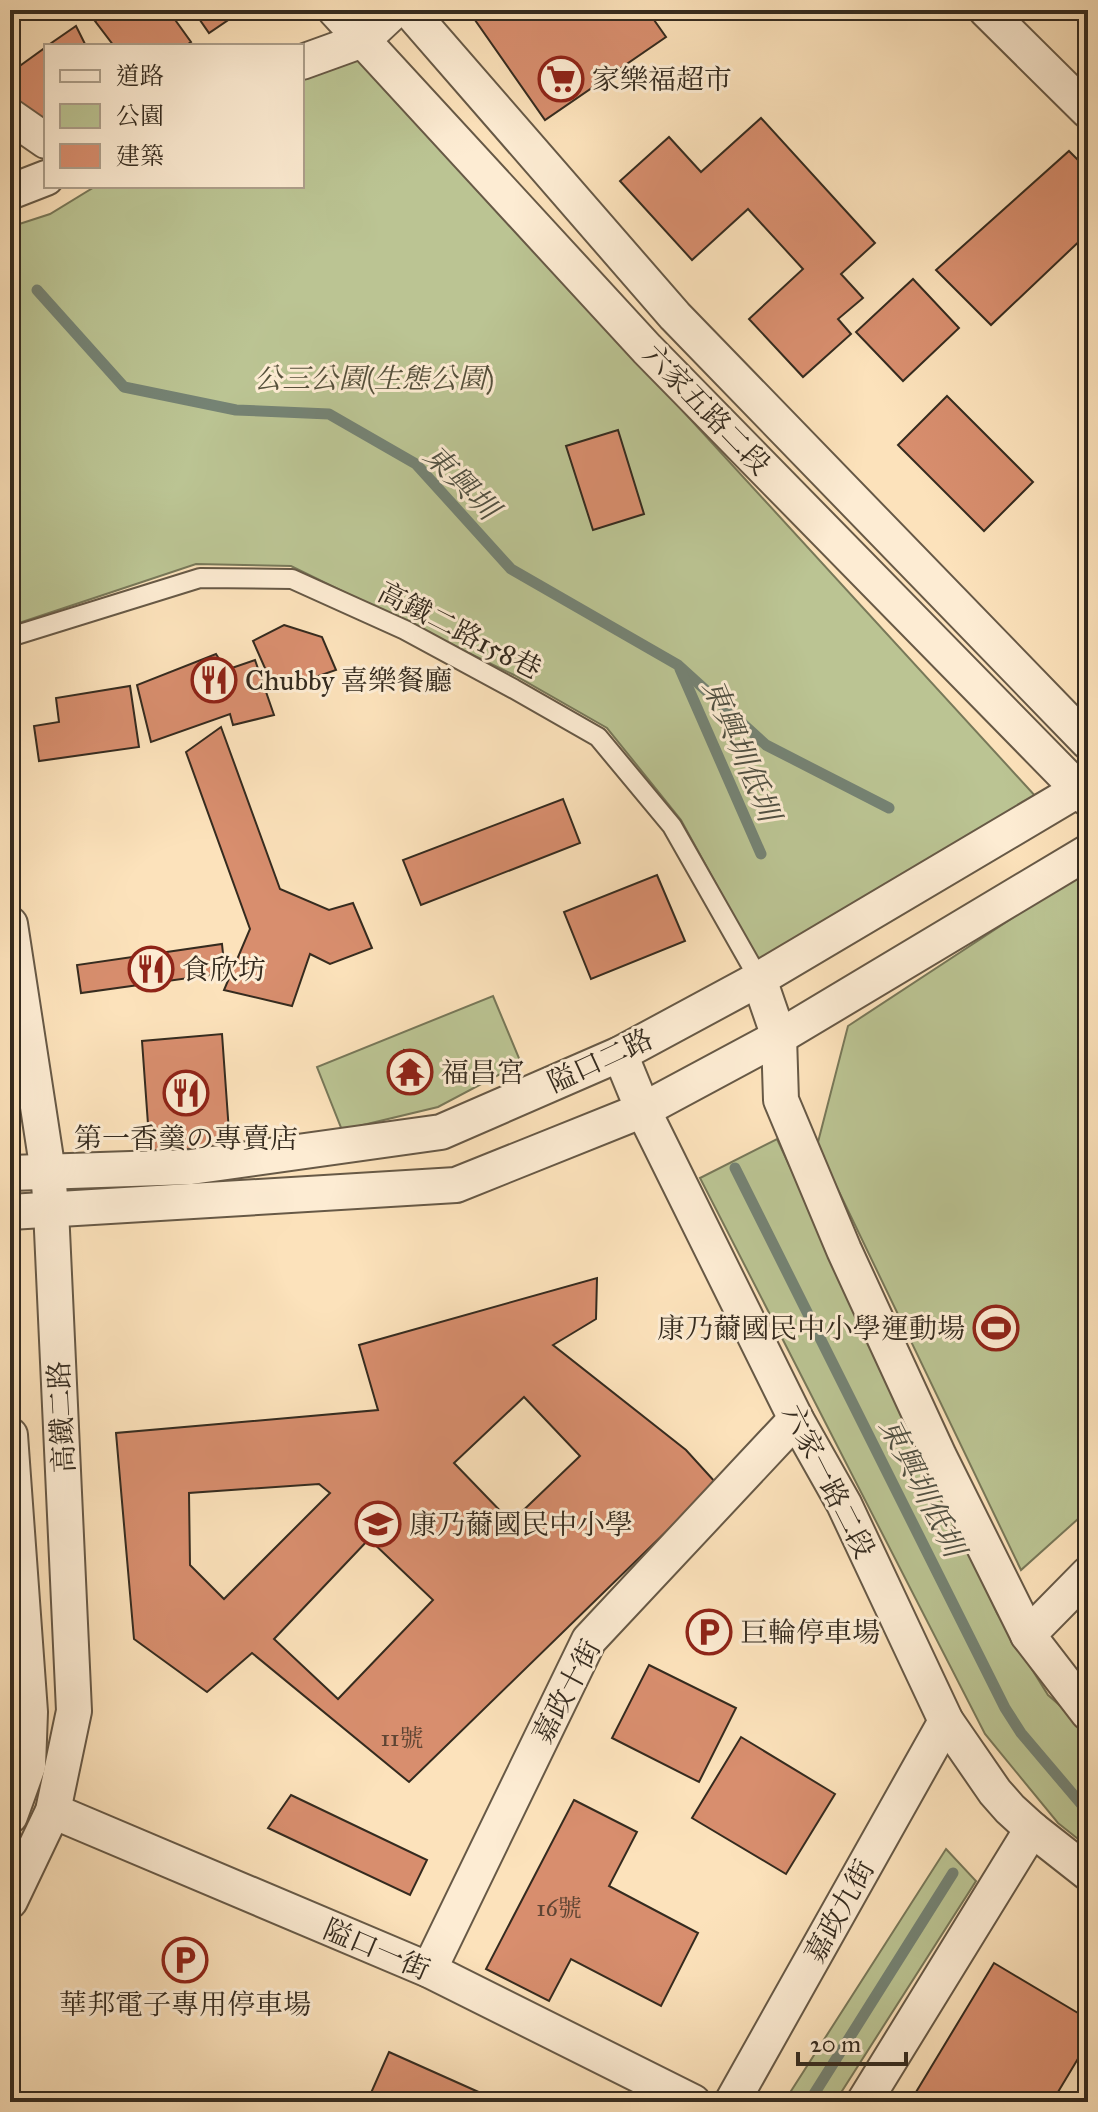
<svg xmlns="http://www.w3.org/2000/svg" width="1098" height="2112" font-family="'IM FELL Great Primer','Noto Serif TC','Noto Serif JP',serif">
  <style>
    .green { fill: #bbc493; stroke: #787859; stroke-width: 2 }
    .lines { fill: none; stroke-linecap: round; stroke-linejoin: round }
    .stream { stroke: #758374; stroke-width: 11 }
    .building { fill: #d88e6e; stroke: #352b1f; stroke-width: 2; fill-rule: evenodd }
    .service-casing { stroke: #675946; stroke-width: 22 }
    .minor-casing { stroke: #675946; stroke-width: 38 }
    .service { stroke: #fdecd3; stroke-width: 18 }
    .minor { stroke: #fdecd3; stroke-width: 34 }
    .labels { text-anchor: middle; stroke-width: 6; stroke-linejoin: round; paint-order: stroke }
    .number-label { font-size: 24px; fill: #5e4433 }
    .poi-label { font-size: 28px; fill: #352b1f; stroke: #fdecd3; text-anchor: start }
    .park-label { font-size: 28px; font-style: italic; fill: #56513c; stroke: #fdecd3 }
    .street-label { font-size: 28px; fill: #352b1f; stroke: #fdecd3 }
    .water-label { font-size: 30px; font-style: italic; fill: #505042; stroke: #fdecd3 }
  </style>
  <rect width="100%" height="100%" fill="#fce2bb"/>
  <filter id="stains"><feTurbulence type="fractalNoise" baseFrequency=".0025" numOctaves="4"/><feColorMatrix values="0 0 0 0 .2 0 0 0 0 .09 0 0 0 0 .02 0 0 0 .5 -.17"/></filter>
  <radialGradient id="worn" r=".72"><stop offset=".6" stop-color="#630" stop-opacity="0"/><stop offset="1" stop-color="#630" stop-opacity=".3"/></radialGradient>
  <g class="green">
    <polygon points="357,55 1038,799 759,962 681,820 607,728 514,675 291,566 196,564 10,626 10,227 50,214 96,186 302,186 302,78"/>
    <polygon points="1084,871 1088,875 1088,1510 1021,1570 817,1146 848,1026"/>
    <polygon points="493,996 521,1063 438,1107 342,1130 317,1067"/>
    <polygon points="777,1139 997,1613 1048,1695 1088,1730 1088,1847 1058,1823 985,1734 700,1178"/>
    <polygon points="946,1849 976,1881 835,2102 784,2102"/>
  </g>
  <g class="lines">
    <g class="stream">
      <polyline points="37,290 124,387 236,410 329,414 416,464 511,569 678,665 766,745 889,808"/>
      <polyline points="680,669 761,854"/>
      <polyline points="735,1168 1005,1708 1021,1733 1088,1812"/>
      <polyline points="809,2102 953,1873"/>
    </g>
  </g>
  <g class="building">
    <polygon points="115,10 168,10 191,42 185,46 114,46 95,21"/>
    <polygon points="193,10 243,10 209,33"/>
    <polygon points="468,10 647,10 666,37 545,120"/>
    <polygon points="76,26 86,46 47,46"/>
    <polygon points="46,47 46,124 10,100 10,73"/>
    <polygon points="761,118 875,243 841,274 863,298 838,319 851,334 803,377 749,319 803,269 748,209 692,260 620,181 669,137 701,172"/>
    <polygon points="1069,151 1088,170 1088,233 991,325 936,270"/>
    <polygon points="913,279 959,328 903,381 856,332"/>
    <polygon points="947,396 1033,482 984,531 898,445"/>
    <polygon points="618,430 644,514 593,530 566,446"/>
    <polygon points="284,625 322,637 336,670 275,691 253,641"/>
    <polygon points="216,654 226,670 255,660 274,715 233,725 230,714 151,742 137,685"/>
    <polygon points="130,686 139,747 39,761 34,726 59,722 56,698"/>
    <polygon points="221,727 280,889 329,910 353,903 372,948 330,964 310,954 292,1006 224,990 250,929 186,752"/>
    <polygon points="563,799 580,843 421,905 403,860"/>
    <polygon points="657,875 685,941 591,979 564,912"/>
    <polygon points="222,944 225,973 81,993 77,965"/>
    <polygon points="222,1034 230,1146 150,1152 142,1041"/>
    <polygon points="404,1050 427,1057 416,1093 393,1086"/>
    <path d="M597,1278L596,1319L553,1345L686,1450L716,1483L409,1782L252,1653L207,1692L134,1639L116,1433L378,1410L359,1345ZM524,1397L580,1456L511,1522L454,1463ZM319,1484L330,1493L224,1599L190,1565L189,1493ZM369,1539L433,1600L338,1699L274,1639Z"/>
    <polygon points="649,1665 736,1708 699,1782 612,1738"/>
    <polygon points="741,1737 835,1794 786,1874 692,1818"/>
    <polygon points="291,1795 427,1860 410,1895 268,1828"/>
    <polygon points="574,1800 637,1832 609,1886 698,1933 661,2006 571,1959 549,2001 486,1969"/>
    <polygon points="994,1963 1088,2019 1088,2042 1052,2102 910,2102"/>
    <polygon points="389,2052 501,2102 367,2102"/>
  </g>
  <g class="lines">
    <g class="service-casing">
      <polyline id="service" points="10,637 200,578 292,579 405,630 514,689 598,737 672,826 759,979"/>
    </g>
    <g class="minor-casing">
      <g id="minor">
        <polyline points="335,10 647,349 1088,799"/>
        <polyline points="409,10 675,316 1088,742"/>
        <polyline points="986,10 1088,111"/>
        <polyline points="302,62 363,40 395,10"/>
        <polyline points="10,116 46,141"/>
        <polyline points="10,192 46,178"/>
        <polyline points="10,924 48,1172 51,1209 74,1711 53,1811 10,1901"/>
        <polyline points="759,979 779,1037 781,1100 844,1250 939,1456 1028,1635 1088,1713"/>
        <polyline points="620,1054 643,1110 796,1419 844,1504 946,1721 995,1792 1010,1809 1032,1829 1088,1873"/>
        <polyline points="10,1173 191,1167 441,1132 620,1054 759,979 1088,784"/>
        <polyline points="10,1212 456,1185 643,1110 779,1037 1088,852"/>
        <polyline points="10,1435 30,1712 28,1766 10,1816"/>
        <polyline points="1028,1635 1088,1574"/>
        <polyline points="53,1811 429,1970 693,2102"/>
        <polyline points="429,1970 589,1640 796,1419"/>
        <polyline points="732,2102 946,1721"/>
        <polyline points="864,2102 1032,1829"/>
      </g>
    </g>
    <use href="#service" class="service"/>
    <use href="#minor" class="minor"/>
  </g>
  <defs>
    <g id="supermarket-ring" transform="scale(2.3)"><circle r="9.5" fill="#fdecd3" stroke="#8f2418" stroke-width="1.5"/><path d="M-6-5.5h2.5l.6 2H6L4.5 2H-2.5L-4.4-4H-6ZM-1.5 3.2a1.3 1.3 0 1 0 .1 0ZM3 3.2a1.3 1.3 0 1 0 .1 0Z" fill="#8f2418"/></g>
    <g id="restaurant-ring" transform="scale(2.3)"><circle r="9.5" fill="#fdecd3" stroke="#8f2418" stroke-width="1.5"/><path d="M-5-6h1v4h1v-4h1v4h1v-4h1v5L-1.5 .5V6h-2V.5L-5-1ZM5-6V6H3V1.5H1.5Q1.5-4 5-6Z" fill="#8f2418"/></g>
    <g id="temple-ring" transform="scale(2.3)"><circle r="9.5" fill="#fdecd3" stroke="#8f2418" stroke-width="1.5"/><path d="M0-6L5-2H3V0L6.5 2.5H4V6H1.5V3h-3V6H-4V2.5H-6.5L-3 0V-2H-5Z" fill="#8f2418"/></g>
    <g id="stadium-ring" transform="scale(2.3)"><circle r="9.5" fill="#fdecd3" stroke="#8f2418" stroke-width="1.5"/><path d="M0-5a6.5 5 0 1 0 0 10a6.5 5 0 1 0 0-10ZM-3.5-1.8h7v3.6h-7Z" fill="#8f2418"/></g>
    <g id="school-ring" transform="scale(2.3)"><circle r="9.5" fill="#fdecd3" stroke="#8f2418" stroke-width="1.5"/><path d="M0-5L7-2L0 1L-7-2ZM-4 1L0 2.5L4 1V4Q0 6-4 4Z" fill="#8f2418"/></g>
    <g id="parking-ring" transform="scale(2.3)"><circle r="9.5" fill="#fdecd3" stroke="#8f2418" stroke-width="1.5"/><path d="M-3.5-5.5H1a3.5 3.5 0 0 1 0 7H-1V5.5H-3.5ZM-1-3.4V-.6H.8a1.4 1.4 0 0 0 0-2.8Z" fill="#8f2418"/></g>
  </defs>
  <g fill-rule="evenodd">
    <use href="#supermarket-ring" x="561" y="79"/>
    <use href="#restaurant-ring" x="214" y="680"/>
    <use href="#restaurant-ring" x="151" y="969"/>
    <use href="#temple-ring" x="410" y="1072"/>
    <use href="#restaurant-ring" x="186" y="1093"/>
    <use href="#stadium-ring" x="996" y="1328"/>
    <use href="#school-ring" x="378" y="1524"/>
    <use href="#parking-ring" x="709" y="1632"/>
    <use href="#parking-ring" x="185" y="1960"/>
  </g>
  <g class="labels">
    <g class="number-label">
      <text x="402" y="1746">11號</text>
      <text x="559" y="1916">16號</text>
    </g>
    <g class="poi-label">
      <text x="592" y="89">家樂福超市</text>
      <text x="245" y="690">Chubby 喜樂餐廳</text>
      <text x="182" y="979">食欣坊</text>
      <text x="441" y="1082">福昌宮</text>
      <text x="186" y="1148" text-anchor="middle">第一香羹の專賣店</text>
      <text x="965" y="1338" text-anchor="end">康乃薾國民中小學運動場</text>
      <text x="409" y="1534">康乃薾國民中小學</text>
      <text x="740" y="1642">巨輪停車場</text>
      <text x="185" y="2014" text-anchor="middle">華邦電子專用停車場</text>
    </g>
    <g class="park-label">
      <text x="374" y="388">公三公園(生態公園)</text>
    </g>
    <g class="street-label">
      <text transform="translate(707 409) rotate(46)" y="10">六家五路二段</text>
      <text transform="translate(460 630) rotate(27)" y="10">高鐵二路158巷</text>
      <text transform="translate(600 1060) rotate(-25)" y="10">隘口二路</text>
      <text transform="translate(61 1417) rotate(-93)" y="10">高鐵二路</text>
      <text transform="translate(829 1481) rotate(63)" y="10">六家一路二段</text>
      <text transform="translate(566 1691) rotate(-62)" y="10">嘉政十街</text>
      <text transform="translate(839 1911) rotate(-61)" y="10">嘉政九街</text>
      <text transform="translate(377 1949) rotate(23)" y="10">隘口一街</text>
    </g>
    <g class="water-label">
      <text transform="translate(461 482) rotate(45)" y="10">東興圳</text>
      <text transform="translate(741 750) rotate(67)" y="10">東興圳低圳</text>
      <text transform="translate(922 1487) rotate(63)" y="10">東興圳低圳</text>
    </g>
  </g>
  <rect width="1098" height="2112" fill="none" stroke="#fce2bb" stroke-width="40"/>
  <rect x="12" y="12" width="1074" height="2088" fill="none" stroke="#352b1f" stroke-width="4"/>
  <rect x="20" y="20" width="1058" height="2072" fill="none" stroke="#352b1f" stroke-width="2"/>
  <rect x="44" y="44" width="260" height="144" fill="#fdecd3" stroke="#ad9f8b" stroke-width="2"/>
  <rect x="60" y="70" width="40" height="12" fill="#fdecd3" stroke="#ad9f8b" stroke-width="2"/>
  <text x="116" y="84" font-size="24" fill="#352b1f">道路</text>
  <rect x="60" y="104" width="40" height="24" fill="#bbc493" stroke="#ad9f8b" stroke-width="2"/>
  <text x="116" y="124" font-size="24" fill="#352b1f">公園</text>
  <rect x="60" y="144" width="40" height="24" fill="#d88e6e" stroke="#ad9f8b" stroke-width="2"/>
  <text x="116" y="164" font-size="24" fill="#352b1f">建築</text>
  <path d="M798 2052v12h108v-12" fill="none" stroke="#352b1f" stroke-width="4"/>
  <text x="810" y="2052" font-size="24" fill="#352b1f" stroke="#fdecd3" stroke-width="6" paint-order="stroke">20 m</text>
  <rect width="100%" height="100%" filter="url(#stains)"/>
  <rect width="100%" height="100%" fill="url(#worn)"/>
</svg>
